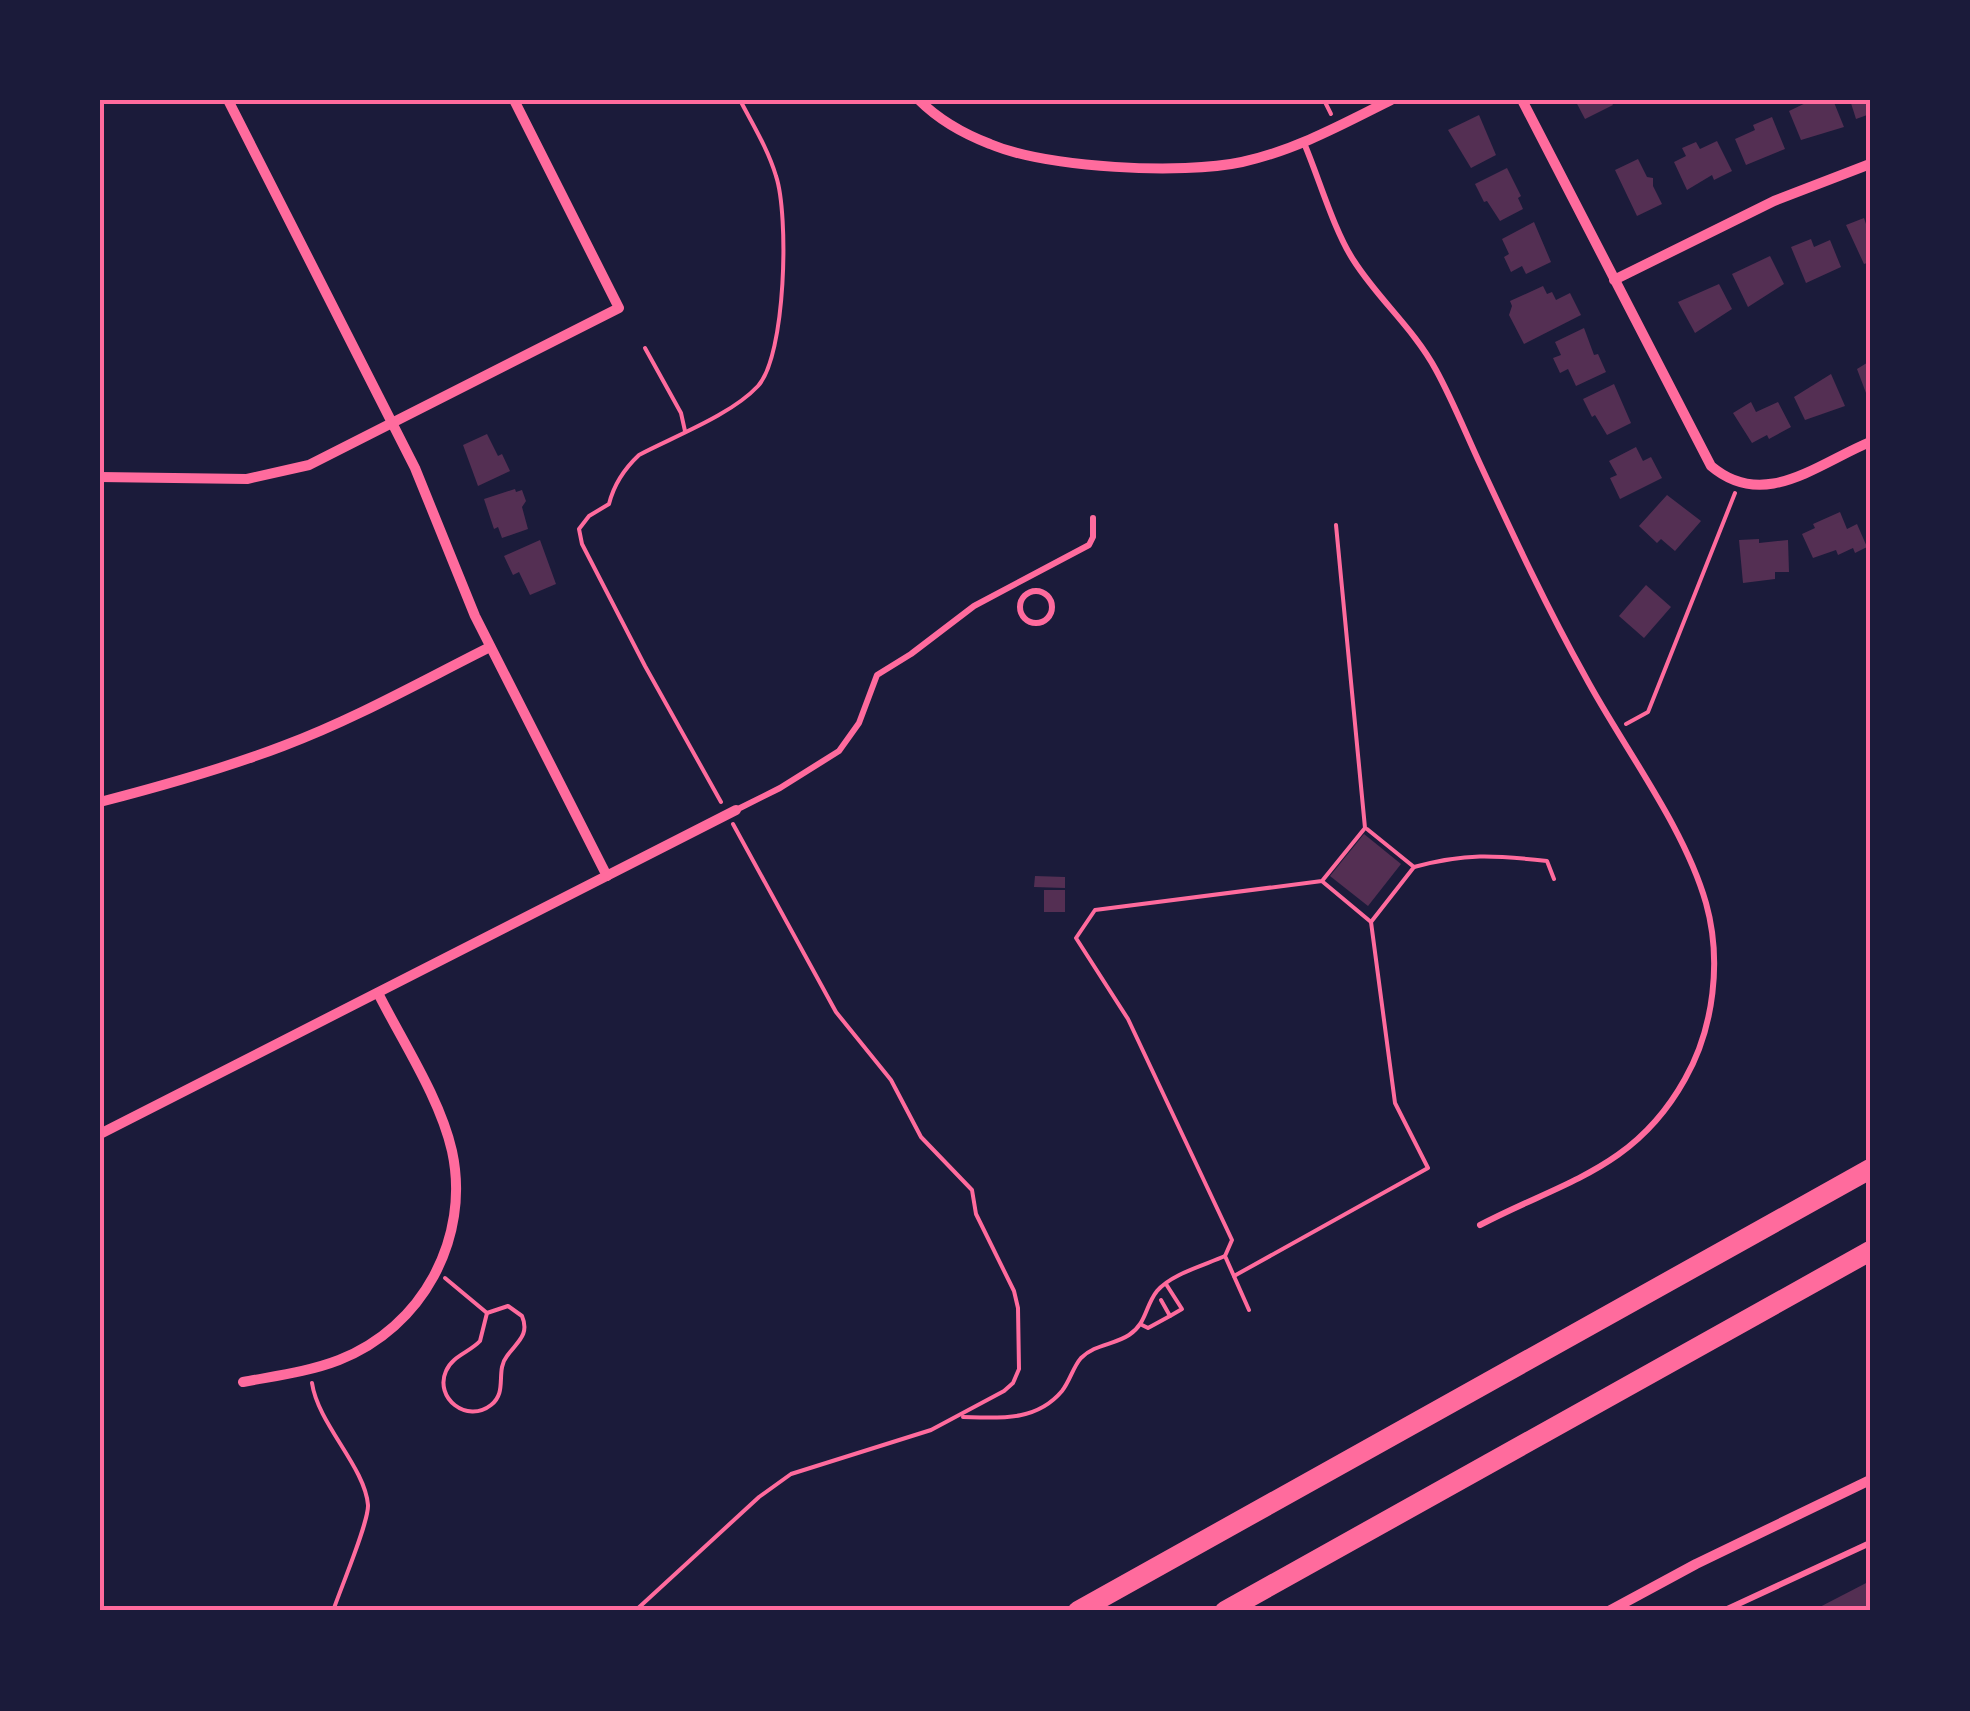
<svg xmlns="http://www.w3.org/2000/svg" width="1970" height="1711" font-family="'Space Grotesk',sans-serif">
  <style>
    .building { fill: #542f53 }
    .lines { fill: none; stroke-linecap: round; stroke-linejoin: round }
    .path { stroke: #ff6b9d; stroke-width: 4 }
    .service { stroke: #ff6b9d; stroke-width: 6 }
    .minor { stroke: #ff6b9d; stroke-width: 10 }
    .motorway { stroke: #ff6b9d; stroke-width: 20 }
    .neatline { fill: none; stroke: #ff6b9d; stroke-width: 4 }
  </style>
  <rect width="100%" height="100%" fill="#1b1b3a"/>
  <g class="building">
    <polygon points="1575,100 1610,100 1613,105 1585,119"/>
    <polygon points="1812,100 1833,100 1844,127 1801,140 1789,111"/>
    <polygon points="1850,100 1870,100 1870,114 1856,119"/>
    <polygon points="1479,115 1496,155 1471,168 1448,130"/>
    <polygon points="1772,117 1785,149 1746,165 1735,139 1755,130 1753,125"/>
    <polygon points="1717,141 1732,171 1714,180 1712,175 1687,190 1674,162 1686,156 1682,148 1696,142 1700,149"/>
    <polygon points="1638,159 1647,177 1653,178 1653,186 1662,204 1637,216 1615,170"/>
    <polygon points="1507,168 1521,196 1518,198 1523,209 1500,221 1487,201 1484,202 1475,184"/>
    <polygon points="1864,218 1866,224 1870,223 1870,262 1864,264 1846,225"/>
    <polygon points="1534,222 1551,262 1526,274 1522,266 1511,272 1504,257 1509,254 1502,239"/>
    <polygon points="1811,239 1814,247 1830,240 1841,267 1806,283 1791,247"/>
    <polygon points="1770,256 1784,284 1748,307 1732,274"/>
    <polygon points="1719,284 1732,309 1695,333 1678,302"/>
    <polygon points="1543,286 1547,294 1552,292 1556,300 1570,293 1581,315 1524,344 1509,315 1512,306 1510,301"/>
    <polygon points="1584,328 1594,355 1598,354 1606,372 1576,386 1568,369 1560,373 1553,358 1561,355 1555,342"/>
    <polygon points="1870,361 1870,391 1866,393 1857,369"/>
    <polygon points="1831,374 1845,406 1805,420 1794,397"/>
    <polygon points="1614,384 1631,423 1607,435 1595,415 1592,417 1583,399"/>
    <polygon points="1751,402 1756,412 1778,402 1791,427 1769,439 1767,435 1752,443 1733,413"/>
    <polygon points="487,434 498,456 502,454 510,471 478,486 463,445"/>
    <polygon points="1636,447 1643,461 1651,457 1662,478 1620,499 1610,478 1617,475 1609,461"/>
    <polygon points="515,489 516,492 522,490 526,501 522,507 528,529 502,538 498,527 494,529 484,499"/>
    <polygon points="1667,495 1701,521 1675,551 1661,539 1657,543 1639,526"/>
    <polygon points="1840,512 1847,529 1857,524 1867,547 1855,553 1853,548 1838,555 1836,550 1813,558 1802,534 1815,528 1813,524"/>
    <polygon points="1759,539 1759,543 1788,540 1789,572 1775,572 1775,579 1743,583 1739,540"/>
    <polygon points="540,540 556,584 530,595 519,572 513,575 504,556"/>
    <polygon points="1646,585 1671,607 1644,638 1619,616"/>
    <polygon points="1364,834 1401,864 1368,906 1330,876"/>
    <polygon points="1035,876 1065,877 1065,888 1034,887"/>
    <rect x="1044" y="890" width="21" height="22"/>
    <polygon points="1870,1581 1870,1611 1812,1611"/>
  </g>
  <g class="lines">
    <g class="path">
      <polyline points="1324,100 1331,114"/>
      <polyline points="645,348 681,413 685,431"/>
      <polyline points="1626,724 1648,712 1735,493"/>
      <path d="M721,802L645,666L582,544L579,529L589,516L609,504C614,484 624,469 639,455C675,436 731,415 758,386C786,355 789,215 776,176C768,149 753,125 740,100"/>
      <polyline points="1367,829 1414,867 1371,922"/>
      <path d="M1414,867C1466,853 1493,855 1547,861L1554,879"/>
      <polyline points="1234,1276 1428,1168 1395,1103 1371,922 1323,882"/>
      <polyline points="445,1278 487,1313"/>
      <polyline points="1166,1284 1182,1309 1170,1316"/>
      <path d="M508,1306L522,1316C530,1335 517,1342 507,1356C495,1371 508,1392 491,1405C467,1424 434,1398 446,1371C452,1356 470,1352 480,1341L487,1313Z"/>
      <polyline points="1249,1310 1225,1256 1232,1240 1128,1019 1076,938 1095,910 1322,881 1365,828 1336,525"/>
      <polyline points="1142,1325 1148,1328 1170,1316 1161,1300"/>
      <path d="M312,1383C318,1424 365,1467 368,1505C369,1522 340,1590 333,1611"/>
      <path d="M963,1417C999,1418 1036,1422 1062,1391C1070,1381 1073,1367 1081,1358C1095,1344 1114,1345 1129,1335C1147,1323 1145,1306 1157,1291C1171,1274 1205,1265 1225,1256"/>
      <polyline points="635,1611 759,1497 791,1474 931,1430 1004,1391 1013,1383 1019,1369 1018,1308 1014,1291 976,1214 972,1190 921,1137 891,1080 836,1012 733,824"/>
    </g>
    <g class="service">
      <path d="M1304,143C1319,178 1334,231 1354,261C1379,300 1414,329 1436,370C1453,401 1466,434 1481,466C1514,537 1547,608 1585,676C1623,747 1684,826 1706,903C1722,960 1714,1028 1685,1079C1635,1169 1564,1181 1480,1225"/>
      <circle cx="1036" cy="607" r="16"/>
      <polyline points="736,810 780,788 839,751 859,723 877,675 911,654 974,606 1089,545 1093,537 1093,518"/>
      <polyline points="1723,1611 1870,1543"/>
    </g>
    <g class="minor">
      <polyline points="228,100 415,468 475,616 607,876"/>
      <path d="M919,100C939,120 964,134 990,144C1047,168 1182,175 1242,162C1296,150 1343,124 1391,100"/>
      <path d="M1522,100L1711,466C1764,511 1817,464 1870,442"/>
      <polyline points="1614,280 1774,201 1870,164"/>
      <polyline points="100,477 247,479 309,465 619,308 514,100"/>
      <path d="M100,802C162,786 223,769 283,746C355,719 422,681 490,647"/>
      <polyline points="100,1134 736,810"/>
      <path d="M243,1382C274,1376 308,1372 339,1360C422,1328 471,1238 452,1151C440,1098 402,1041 378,993"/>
      <polyline points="1609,1611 1696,1564 1870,1480"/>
    </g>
    <g class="motorway">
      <polyline points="1078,1611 1870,1169"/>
      <polyline points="1225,1611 1870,1251"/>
    </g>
  </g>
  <rect width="1970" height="1711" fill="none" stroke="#1b1b3a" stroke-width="205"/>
  <rect x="102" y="102" width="1766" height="1506" class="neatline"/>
</svg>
